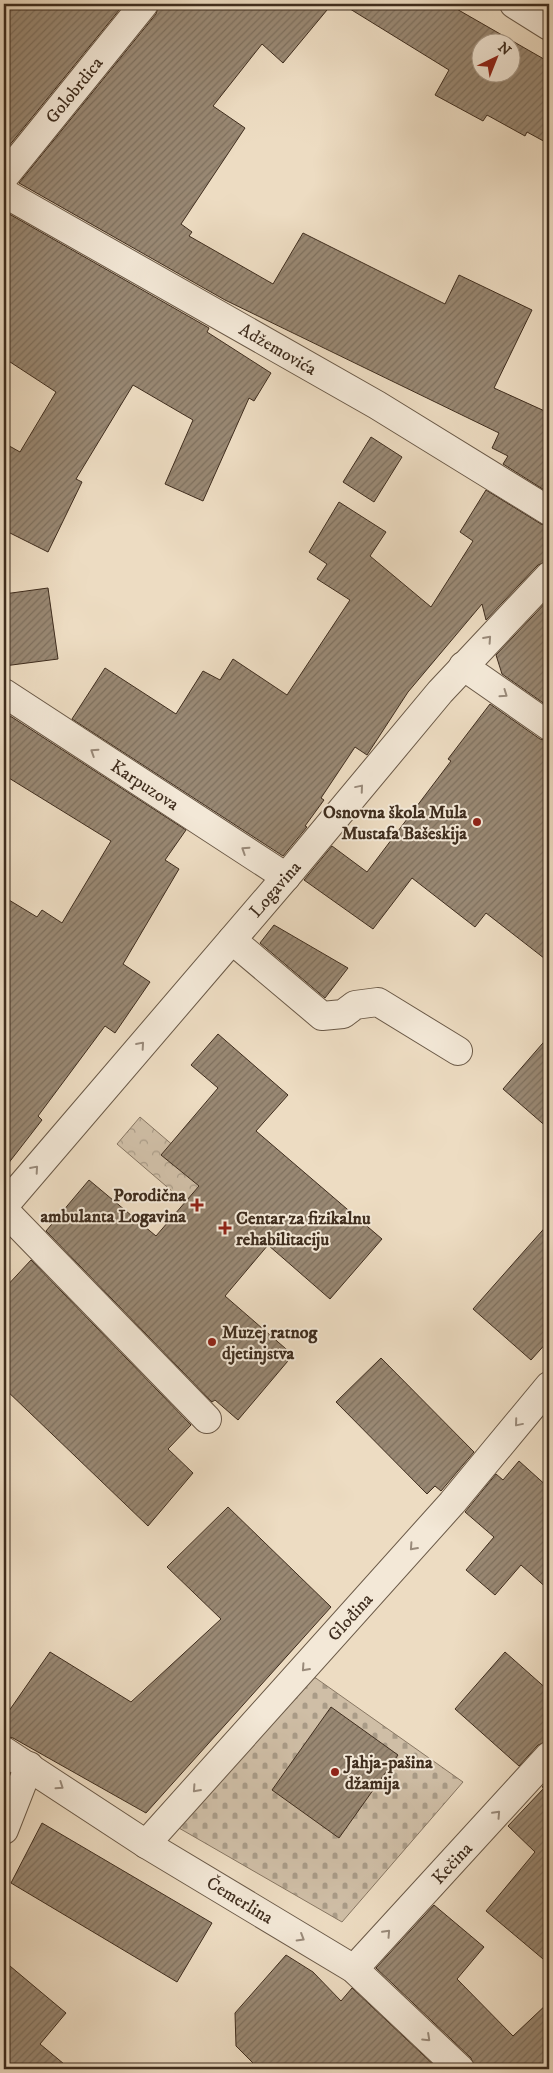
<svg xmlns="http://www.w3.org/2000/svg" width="553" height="2073" font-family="'IM FELL DW Pica',serif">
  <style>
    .cemetery { fill: url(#cemetery-stones); stroke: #877662 }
    .park { fill: url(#park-crowns); stroke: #877662 }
    .building { fill: url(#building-hatch); stroke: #3f2d1e; fill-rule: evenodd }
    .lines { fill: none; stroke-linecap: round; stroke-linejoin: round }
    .minor-casing { stroke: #6a5947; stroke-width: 30 }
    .minor { stroke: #f3e8d7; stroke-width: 28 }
    .oneway { stroke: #998a7a }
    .poi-dot { fill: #8f2418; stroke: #f3e8d7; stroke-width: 2 }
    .labels { text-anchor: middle; stroke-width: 4; stroke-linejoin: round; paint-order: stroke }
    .street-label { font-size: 18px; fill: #3f2d1e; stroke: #f3e8d7 }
    .poi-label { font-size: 18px; font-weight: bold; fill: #3f2d1e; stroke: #f3e8d7; text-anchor: start }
  </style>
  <defs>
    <pattern id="cemetery-stones" width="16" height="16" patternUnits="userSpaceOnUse" patternTransform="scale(1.25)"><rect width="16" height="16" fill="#cfbea6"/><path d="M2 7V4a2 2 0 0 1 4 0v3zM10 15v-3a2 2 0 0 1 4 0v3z" fill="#a99b87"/></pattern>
    <pattern id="park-crowns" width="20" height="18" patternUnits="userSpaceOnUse" patternTransform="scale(1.25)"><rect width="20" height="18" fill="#cfbea6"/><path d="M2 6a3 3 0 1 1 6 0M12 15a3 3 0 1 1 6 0" fill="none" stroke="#a99b87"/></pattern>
    <pattern id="building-hatch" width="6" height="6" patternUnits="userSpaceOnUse" patternTransform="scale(1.25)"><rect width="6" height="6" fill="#998873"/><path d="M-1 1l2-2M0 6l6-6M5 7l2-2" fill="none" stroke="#7e705e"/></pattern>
  </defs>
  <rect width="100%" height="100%" fill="#eddcc2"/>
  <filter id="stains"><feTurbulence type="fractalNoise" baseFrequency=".004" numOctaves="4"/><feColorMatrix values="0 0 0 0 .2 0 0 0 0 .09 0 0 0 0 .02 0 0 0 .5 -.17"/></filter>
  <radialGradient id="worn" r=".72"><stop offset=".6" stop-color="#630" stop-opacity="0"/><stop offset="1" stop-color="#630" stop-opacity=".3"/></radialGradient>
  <polygon class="cemetery" points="310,1674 463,1782 342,1922 172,1824"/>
  <polygon class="park" points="140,1117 210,1177 187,1204 117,1144"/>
  <g class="building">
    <polygon points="4,4 124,4 4,152"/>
    <polygon points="159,4 332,4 283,63 262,44 213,106 245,128 181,224 192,232 189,236 273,284 303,233 445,304 459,275 532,310 494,388 549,413 549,493 503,464 508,456 492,448 499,433 225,300 19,183 156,14"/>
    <path d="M342,4H448L549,62V144L527,132L525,136L487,115L483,121L435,95L449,70ZM480,42H510V72H480Z"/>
    <polygon points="4,211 209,328 207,332 271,373 254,401 249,398 203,501 165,484 193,420 133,385 76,479 82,482 48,552 4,530 4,443 20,452 56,392 4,358"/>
    <polygon points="371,437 402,457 374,502 343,482"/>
    <polygon points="486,490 541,524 549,527 549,561 538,565 486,620 482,604 408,692 367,755 355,747 321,798 324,800 305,826 307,827 283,856 72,719 105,668 176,714 203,671 220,680 233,659 287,695 350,600 317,579 327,564 309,552 339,502 386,532 370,556 431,607 473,541 460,532"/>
    <polygon points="48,588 58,659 4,666 4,594"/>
    <polygon points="549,599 549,707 502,674 496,655"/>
    <polygon points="490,704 540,739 549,741 549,962 486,913 475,927 412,878 373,929 304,880 332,846 367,872 451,761 448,759"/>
    <polygon points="4,712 186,830 165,860 179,869 123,964 150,982 115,1033 105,1026 38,1116 42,1120 4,1169 4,897 37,917 42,910 62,923 111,841 4,775"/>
    <polygon points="274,925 348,968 325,998 260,943"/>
    <polygon points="218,1034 288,1095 256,1131 382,1239 330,1299 268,1245 225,1296 293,1355 238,1420 215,1400 212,1402 46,1231 89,1180 156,1236 199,1186 161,1155 218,1088 191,1065"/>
    <polygon points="549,1036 549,1129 503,1089"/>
    <polygon points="549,1223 549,1340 531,1360 473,1309"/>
    <polygon points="31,1260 191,1425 168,1449 193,1473 148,1526 4,1388 4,1289"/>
    <polygon points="381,1358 474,1452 441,1491 435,1486 427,1494 336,1402"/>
    <polygon points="519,1461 549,1488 549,1590 521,1565 495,1595 466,1570 494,1537 465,1512 496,1474 503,1480"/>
    <polygon points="228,1507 331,1607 146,1813 13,1738 4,1736 4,1718 50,1652 131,1702 221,1619 167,1567"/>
    <polygon points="505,1652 549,1691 549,1741 538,1745 519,1766 455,1709"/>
    <polygon points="331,1707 398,1755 339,1838 272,1790"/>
    <polygon points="549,1779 549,1964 486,1911 535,1852 508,1826 544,1788 542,1787"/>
    <polygon points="42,1823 212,1923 177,1982 11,1883"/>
    <polygon points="434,1905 484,1947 457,1979 513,2036 549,2002 549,2069 475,2069 471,2058 376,1968"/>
    <polygon points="286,1955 313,1972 341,2001 352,1988 438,2069 259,2069 236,2046 235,2013"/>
    <polygon points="4,1961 66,2013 40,2044 70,2069 4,2069"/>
  </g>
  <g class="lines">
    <g class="minor-casing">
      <g id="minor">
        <polyline points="514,4 549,26"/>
        <polyline points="4,177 144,4"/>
        <polyline points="4,193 377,405 549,511"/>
        <polyline points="463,666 549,726"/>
        <polyline points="4,693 286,877"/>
        <polyline points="232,940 322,1016 343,1014 355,1005 378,1002 458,1051"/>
        <polyline points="4,1206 291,871 440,692 549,576"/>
        <polyline points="4,1210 207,1419"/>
        <polyline points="4,1751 146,1844 354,1969 460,2069"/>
        <polyline points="4,1830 29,1766"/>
        <polyline points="146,1844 452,1503 549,1386"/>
        <polyline points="354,1969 549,1756"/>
      </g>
    </g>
    <use href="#minor" class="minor"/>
  </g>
  <defs><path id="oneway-chevron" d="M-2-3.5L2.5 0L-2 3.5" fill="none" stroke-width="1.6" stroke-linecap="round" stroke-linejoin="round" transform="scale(1.25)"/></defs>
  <g class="oneway">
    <use href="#oneway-chevron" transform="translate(488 639) rotate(-48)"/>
    <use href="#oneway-chevron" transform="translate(504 694) rotate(35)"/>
    <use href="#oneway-chevron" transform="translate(94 752) rotate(-147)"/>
    <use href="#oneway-chevron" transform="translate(360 788) rotate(-50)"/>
    <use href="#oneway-chevron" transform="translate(245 850) rotate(-147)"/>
    <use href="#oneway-chevron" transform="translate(141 1045) rotate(-49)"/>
    <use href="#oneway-chevron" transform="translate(35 1169) rotate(-49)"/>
    <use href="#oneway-chevron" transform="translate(518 1423) rotate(130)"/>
    <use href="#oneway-chevron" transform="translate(413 1547) rotate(132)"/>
    <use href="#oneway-chevron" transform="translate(305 1668) rotate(132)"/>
    <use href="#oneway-chevron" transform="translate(60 1786) rotate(34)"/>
    <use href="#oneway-chevron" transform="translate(196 1789) rotate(132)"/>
    <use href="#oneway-chevron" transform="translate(497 1814) rotate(-47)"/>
    <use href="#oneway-chevron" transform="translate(387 1933) rotate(-47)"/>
    <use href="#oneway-chevron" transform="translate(301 1938) rotate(31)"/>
    <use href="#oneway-chevron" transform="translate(427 2038) rotate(43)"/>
  </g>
  <g class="poi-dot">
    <circle cx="477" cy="822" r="5"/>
    <path d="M194.5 1197.5h5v5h5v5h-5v5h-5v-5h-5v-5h5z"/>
    <path d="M222.5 1220.5h5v5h5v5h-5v5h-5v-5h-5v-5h5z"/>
    <circle cx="212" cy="1342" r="5"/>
    <circle cx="335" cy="1772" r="5"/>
  </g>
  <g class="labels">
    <g class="street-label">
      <text transform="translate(74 90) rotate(-51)" y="6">Golobrdica</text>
      <text transform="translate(278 349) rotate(30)" y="6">Adžemovića</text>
      <text transform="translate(145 785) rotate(33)" y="6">Karpuzova</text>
      <text transform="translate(275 889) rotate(-49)" y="6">Logavina</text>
      <text transform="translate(350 1617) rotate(-48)" y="6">Glođina</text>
      <text transform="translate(452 1863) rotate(-47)" y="6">Kečina</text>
      <text transform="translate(240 1900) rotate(31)" y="6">Čemerlina</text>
    </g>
    <g class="poi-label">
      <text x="467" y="818" text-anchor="end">Osnovna škola Mula<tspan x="467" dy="21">Mustafa Bašeskija</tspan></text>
      <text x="186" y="1201" text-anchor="end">Porodična<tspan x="186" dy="21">ambulanta Logavina</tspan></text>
      <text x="236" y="1224">Centar za fizikalnu<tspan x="236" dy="21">rehabilitaciju</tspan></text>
      <text x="222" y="1338">Muzej ratnog<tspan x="222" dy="21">djetinjstva</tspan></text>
      <text x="345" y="1768">Jahja-pašina<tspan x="345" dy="21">džamija</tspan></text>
    </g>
  </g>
  <rect width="553" height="2073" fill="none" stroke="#eddcc2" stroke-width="20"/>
  <rect x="5" y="5" width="543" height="2063" fill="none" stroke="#3f2d1e" stroke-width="2.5"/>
  <rect x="10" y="10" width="533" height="2053" fill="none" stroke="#3f2d1e"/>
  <g transform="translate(496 58) rotate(43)"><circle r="24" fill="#f3e8d7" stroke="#ab9d8d"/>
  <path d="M0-4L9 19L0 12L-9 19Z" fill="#8f2418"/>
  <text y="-8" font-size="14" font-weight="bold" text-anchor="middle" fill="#3f2d1e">N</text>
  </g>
  <rect width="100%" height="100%" filter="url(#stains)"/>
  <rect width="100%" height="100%" fill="url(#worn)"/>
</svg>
